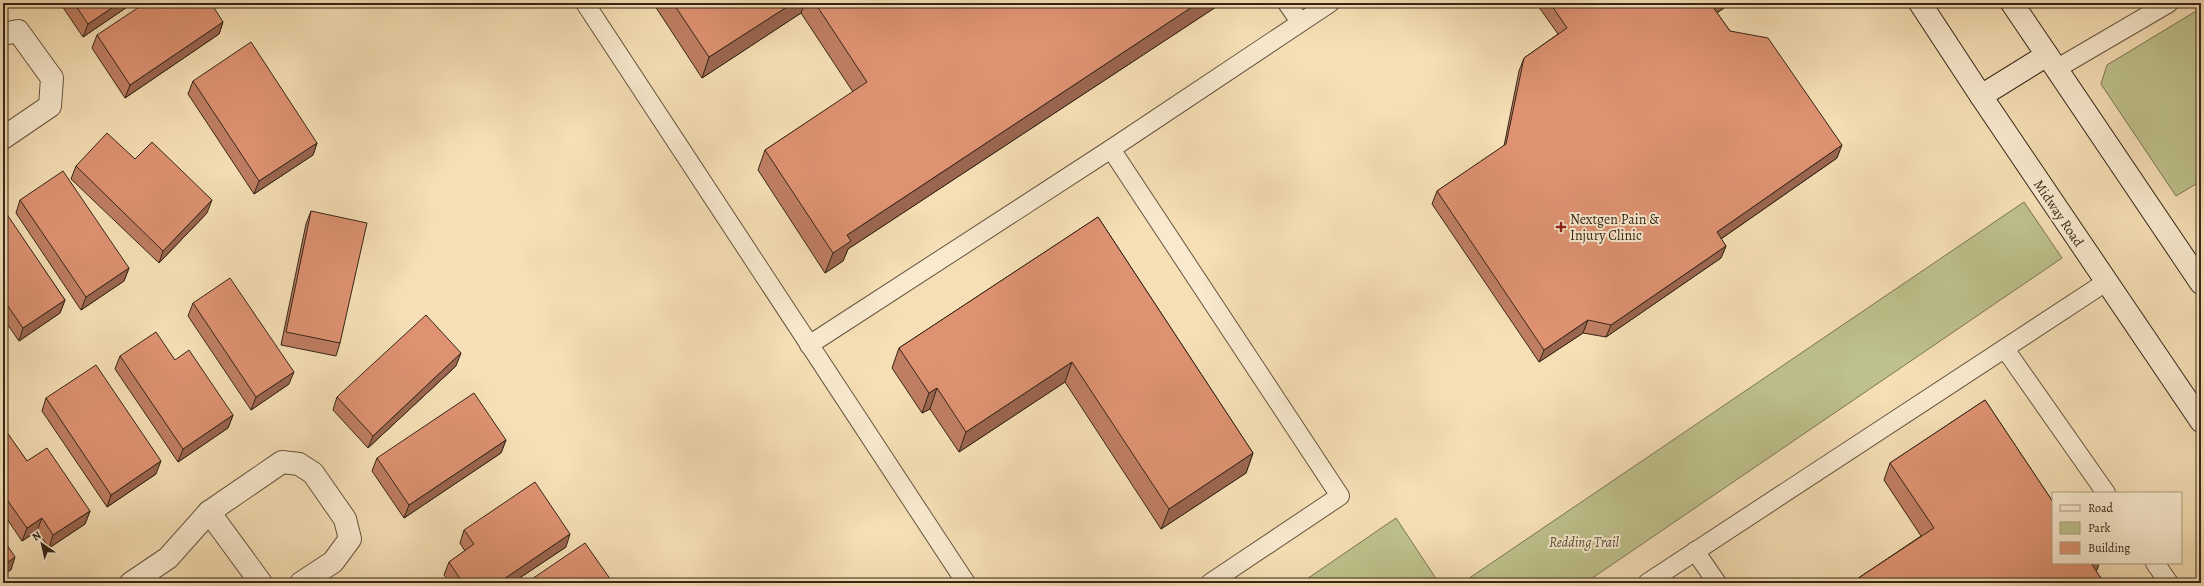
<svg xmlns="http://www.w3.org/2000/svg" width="2204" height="586" font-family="Alegreya,serif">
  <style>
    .green { fill: #bec18c; stroke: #7a7452 }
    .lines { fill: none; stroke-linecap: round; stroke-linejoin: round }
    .lane-casing { stroke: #65543f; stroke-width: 20 }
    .street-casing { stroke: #65543f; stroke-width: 24 }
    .secondary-casing { stroke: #352618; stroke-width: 24 }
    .lane { stroke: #f9eacf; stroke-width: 18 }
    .street { stroke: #f9eacf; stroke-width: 22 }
    .secondary { stroke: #f9eacf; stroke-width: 22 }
    .wall { fill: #bf7e62; stroke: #352618 }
    .shaded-wall { fill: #9b6650; stroke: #352618 }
    .building { fill: #de9272; stroke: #352618 }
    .poi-dot { fill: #8f2418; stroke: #f9eacf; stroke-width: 1.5 }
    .labels { text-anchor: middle; stroke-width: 4; stroke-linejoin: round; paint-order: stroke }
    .street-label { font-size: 14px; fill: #352618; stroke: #f9eacf }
    .poi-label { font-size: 14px; fill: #352618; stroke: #f9eacf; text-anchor: start }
    .park-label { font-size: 14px; font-style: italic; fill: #574d35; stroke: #f9eacf }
  </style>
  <rect width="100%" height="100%" fill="#f6dfb5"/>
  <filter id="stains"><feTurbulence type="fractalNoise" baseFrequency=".005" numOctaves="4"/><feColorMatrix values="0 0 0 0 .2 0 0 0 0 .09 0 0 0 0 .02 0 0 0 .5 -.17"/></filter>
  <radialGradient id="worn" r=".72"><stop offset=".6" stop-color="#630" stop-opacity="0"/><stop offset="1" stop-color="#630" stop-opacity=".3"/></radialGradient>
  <g class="green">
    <polygon points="2201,8 2201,181 2176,196 2101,84 2107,65"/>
    <polygon points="2024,202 2062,258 1585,583 1462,583"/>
    <polygon points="1396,518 1439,583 1301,583"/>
  </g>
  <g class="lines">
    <g class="lane-casing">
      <g id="lane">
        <polyline points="585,3 966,583"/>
        <polyline points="1287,3 1300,22"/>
        <polyline points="2056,69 2169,3"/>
        <polyline points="1111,149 1340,496 1210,583"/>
        <polyline points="809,345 1111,149 1330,3"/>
        <polyline points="2005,349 2106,493"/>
        <polyline points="1695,551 1717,583"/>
        <polyline points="2155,563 2169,583"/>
        <polyline points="1647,583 2106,282"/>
      </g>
    </g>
    <g class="street-casing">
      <g id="street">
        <polyline points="3,34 18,31 52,78 50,106 3,138"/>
        <polyline points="209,512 261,583"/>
        <polyline points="131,583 168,558 209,512 282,462 299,464 313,473 345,519 350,539 333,562 301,583"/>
      </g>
    </g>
    <g class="secondary-casing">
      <g id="secondary">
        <polyline points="1920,3 1981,96 2201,421"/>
        <polyline points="2012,3 2201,283"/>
        <polyline points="1981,96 2047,55"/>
      </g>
    </g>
    <use href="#lane" class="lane"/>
    <use href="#street" class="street"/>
    <use href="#secondary" class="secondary"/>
  </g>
  <g class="wall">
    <polygon points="60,3 133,3 83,37"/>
    <polygon points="653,3 1222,3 848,249 843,261 825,273 758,170 765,150 853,92 801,13 702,78"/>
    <polygon points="1536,3 1731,3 1717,13 1730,31 1837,158 1721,239 1726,246 1721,258 1606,337 1583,333 1539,362 1432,204 1437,191 1504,146 1519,71 1524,58 1558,34"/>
    <polygon points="223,22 219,34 125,98 92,48 97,35"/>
    <polygon points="193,81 317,143 313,155 254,194 188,94"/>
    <polygon points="135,159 207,213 159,263 71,179 76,166"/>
    <polygon points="20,200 129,268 124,281 81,310 16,213"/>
    <polygon points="3,210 65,300 60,313 19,341 3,318"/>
    <polygon points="311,211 340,343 336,356 281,345 306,224"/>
    <polygon points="1098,217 1253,453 1246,473 1161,529 1065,382 959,452 930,409 922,413 892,368 899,348"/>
    <polygon points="193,303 289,384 251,410 188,316"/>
    <polygon points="120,356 175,360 233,415 228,428 178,462 115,369"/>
    <polygon points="456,366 368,448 333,410 337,397"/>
    <polygon points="46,398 156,474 107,507 42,411"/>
    <polygon points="1985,400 2053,502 2053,563 2099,563 2097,570 2096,571 2104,583 1851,583 1921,536 1884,480 1890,463"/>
    <polygon points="3,429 27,461 90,511 85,524 49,548 37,531 22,541 3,513"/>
    <polygon points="506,440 501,453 404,518 372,471 377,458"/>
    <polygon points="464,530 566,547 512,583 450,583 444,575 449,562 465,551 460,543"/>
  </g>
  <g class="shaded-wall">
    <polygon points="119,3 133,3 83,37 88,24"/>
    <polygon points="793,3 805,3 801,13 702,78 709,57"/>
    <polygon points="1198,3 1222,3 848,249 843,261 825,273 833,253 847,235"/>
    <polygon points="1718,3 1731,3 1708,19 1713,7"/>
    <polygon points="223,22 219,34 125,98 130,85"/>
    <polygon points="317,143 313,155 254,194 259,181"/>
    <polygon points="1842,145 1837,158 1712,245 1717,232"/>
    <polygon points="212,200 207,213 159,263 163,251"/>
    <polygon points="1726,246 1721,258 1606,337 1611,325"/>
    <polygon points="129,268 124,281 81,310 86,297"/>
    <polygon points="65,300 60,313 19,341 23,328"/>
    <polygon points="1588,320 1583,333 1539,362 1544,350"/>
    <polygon points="461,353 456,366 368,448 373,436"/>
    <polygon points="1072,362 1065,382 959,452 966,432"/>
    <polygon points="294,372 289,384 251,410 256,397"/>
    <polygon points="937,388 930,409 922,413 929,393"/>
    <polygon points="233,415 228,428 178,462 183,449"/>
    <polygon points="506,440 501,453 404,518 409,505"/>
    <polygon points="1253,453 1246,473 1161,529 1169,509"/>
    <polygon points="161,461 156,474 107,507 111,495"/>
    <polygon points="90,511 85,524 49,548 53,535"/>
    <polygon points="42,518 37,531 22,541 27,528"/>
    <polygon points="570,534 566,547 512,583 498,583"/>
    <polygon points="15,557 11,570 3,575 3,566"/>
    <polygon points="2089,563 2099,563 2097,570 2084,579"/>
  </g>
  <g class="building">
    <polygon points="74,3 119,3 88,24"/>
    <polygon points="145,3 211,3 223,22 130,85 97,35"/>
    <polygon points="673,3 793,3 709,57"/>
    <polygon points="815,3 1198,3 847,235 851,241 833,253 765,150 867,82"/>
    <polygon points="1550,3 1718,3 1713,7 1730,31 1768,38 1842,145 1717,232 1726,246 1611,325 1588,320 1544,350 1437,191 1506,144 1524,58 1567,28"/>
    <polygon points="251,42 317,143 259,181 193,81"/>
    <polygon points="107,133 135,159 152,142 212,200 163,251 76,166"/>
    <polygon points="63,171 129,268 86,297 20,200"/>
    <polygon points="3,210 4,210 65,300 23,328 3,299"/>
    <polygon points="311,211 367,223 340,343 286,332"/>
    <polygon points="1098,217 1253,453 1169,509 1072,362 966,432 937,388 929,393 899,348"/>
    <polygon points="230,278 294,372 256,397 193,303"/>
    <polygon points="426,315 461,353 373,436 337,397"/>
    <polygon points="156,332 175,360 189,350 233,415 183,449 120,356"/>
    <polygon points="96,365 161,461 111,495 46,398"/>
    <polygon points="474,393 506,440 409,505 377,458"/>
    <polygon points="1985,400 2053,502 2053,563 2091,563 2104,583 1851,583 1934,528 1890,463"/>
    <polygon points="4,428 27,461 47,448 90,511 53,535 42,518 27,528 3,494 3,429"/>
    <polygon points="535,482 570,534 498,583 463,583 449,562 474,544 464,530"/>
    <polygon points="3,539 15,557 3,566"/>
    <polygon points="585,543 613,583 526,583"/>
  </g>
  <path class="poi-dot" d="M1559 221h4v4h4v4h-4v4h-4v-4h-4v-4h4z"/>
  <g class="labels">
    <g class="street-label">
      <text transform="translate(2059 213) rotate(56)" y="5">Midway Road</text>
    </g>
    <g class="poi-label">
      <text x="1570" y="224">Nextgen Pain &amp;<tspan x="1570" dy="16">Injury Clinic</tspan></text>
    </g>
    <g class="park-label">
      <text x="1584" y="547">Redding Trail</text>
    </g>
  </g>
  <rect width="2204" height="586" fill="none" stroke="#f6dfb5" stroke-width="16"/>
  <rect x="4" y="4" width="2196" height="578" fill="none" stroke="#352618" stroke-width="2"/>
  <rect x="8" y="8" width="2188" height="570" fill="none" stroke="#352618"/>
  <rect x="2052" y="492" width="130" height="72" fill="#f9eacf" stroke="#ab9c86"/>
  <rect x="2060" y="505" width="20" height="6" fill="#f9eacf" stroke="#ab9c86"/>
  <text x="2088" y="512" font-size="12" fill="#352618">Road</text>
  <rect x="2060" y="522" width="20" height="12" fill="#bec18c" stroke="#ab9c86"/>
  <text x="2088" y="532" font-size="12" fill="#352618">Park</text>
  <rect x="2060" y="542" width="20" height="12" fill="#de9272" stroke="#ab9c86"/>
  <text x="2088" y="552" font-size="12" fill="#352618">Building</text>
  <g transform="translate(42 544) rotate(326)" stroke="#f9eacf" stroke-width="3" paint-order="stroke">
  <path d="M0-3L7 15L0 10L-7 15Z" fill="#352618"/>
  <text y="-6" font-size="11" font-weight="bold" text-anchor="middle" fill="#352618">N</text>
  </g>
  <rect width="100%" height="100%" filter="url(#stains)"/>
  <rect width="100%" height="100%" fill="url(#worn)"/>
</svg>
